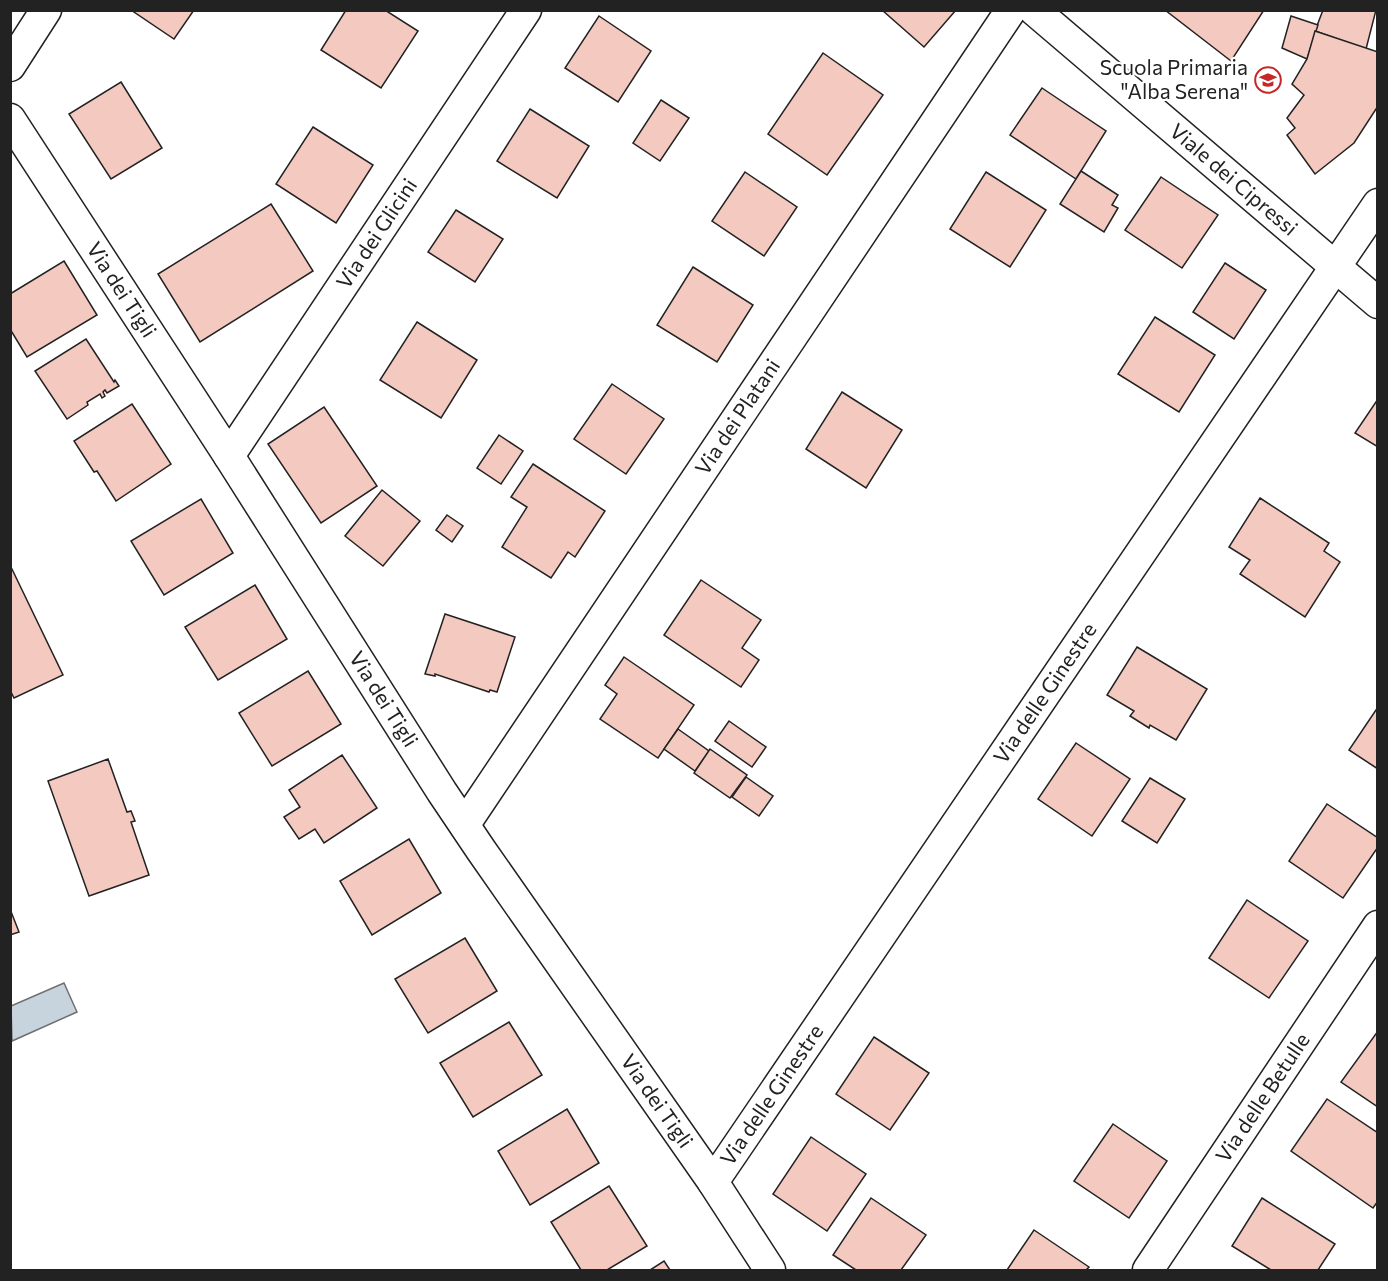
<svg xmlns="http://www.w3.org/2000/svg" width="1388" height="1281" font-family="Commissioner,sans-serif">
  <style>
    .water { fill: #c7d3dd; stroke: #6f6f6f; stroke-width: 1.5 }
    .building { fill: #f3c9c0; stroke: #222; stroke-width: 1.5 }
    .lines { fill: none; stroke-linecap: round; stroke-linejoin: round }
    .minor-casing { stroke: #222; stroke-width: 33 }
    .minor { stroke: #fff; stroke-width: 30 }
    .labels { text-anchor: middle; stroke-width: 4.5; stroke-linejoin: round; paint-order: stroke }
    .poi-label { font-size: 21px; fill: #222; stroke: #fff; text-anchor: end }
    .street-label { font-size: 21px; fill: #222; stroke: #fff }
  </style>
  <rect width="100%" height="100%" fill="#fff"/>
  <polygon class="water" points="64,983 77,1012 12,1041 11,1006"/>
  <g class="building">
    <polygon points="131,10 194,10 174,39"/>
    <polygon points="346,10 385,10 418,31 381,88 321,50"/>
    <polygon points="882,10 956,10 924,47"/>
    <polygon points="1165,10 1264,10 1231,61"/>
    <polygon points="1323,10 1376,10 1366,49 1315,31"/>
    <polygon points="599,16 651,51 618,102 565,68"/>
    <polygon points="1291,16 1318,25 1307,59 1282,48"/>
    <polygon points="1315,31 1378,52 1378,106 1354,143 1315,174 1287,135 1295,128 1287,118 1304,95 1292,84 1307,59"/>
    <polygon points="823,53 883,95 827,175 768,134"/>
    <polygon points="121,82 162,148 111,179 69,114"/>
    <polygon points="1042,88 1106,131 1076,179 1010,135"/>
    <polygon points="661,100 689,118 660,161 633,143"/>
    <polygon points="530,109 589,146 557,198 497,161"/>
    <polygon points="313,127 373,165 336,223 276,184"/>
    <polygon points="1081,171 1118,195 1112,205 1118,208 1104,232 1060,204"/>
    <polygon points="745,172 797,207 764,256 712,221"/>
    <polygon points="986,172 1046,210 1010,267 950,229"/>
    <polygon points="1161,177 1218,215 1182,268 1125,230"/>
    <polygon points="271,204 313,271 200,342 158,274"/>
    <polygon points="456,210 503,239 475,282 428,252"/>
    <polygon points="64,261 97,315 27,357 10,329 10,294"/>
    <polygon points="1225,263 1266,290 1234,339 1193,312"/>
    <polygon points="693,267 753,305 717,362 657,325"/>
    <polygon points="1155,317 1215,355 1179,412 1118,374"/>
    <polygon points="417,322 477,360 441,418 380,380"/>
    <polygon points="86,339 114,382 115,380 119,386 107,393 105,390 103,392 105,396 102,398 100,394 87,402 88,405 67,419 35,371"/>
    <polygon points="612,384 664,419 626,474 574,439"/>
    <polygon points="842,392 902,430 866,488 806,449"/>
    <polygon points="1378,399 1378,447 1355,433"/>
    <polygon points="132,404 171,464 116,501 97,471 94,472 74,441"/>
    <polygon points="324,407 377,486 321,523 268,444"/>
    <polygon points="499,435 523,451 501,484 477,468"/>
    <polygon points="533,464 605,511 575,557 568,552 551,578 502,547 527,507 511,497"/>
    <polygon points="382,490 420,521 383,566 345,536"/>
    <polygon points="1260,498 1329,543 1324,551 1340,562 1305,617 1240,574 1250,560 1229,547"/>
    <polygon points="201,499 233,553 164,595 131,541"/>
    <polygon points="447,515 463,526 452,542 436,530"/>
    <polygon points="10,565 63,675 14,698 10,690"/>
    <polygon points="701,580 761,620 742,648 759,660 741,687 664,635"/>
    <polygon points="255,585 287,639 218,680 185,627"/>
    <polygon points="445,614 515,637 497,692 490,690 489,692 435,674 435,676 425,674"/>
    <polygon points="1137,647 1207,689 1176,740 1150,725 1149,728 1130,716 1134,711 1107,695"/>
    <polygon points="624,657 694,705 658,758 600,719 617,694 605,685"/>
    <polygon points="308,671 341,724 272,766 239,713"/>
    <polygon points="1378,707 1378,769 1349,750"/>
    <polygon points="729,721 766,747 752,767 715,741"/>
    <polygon points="678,729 709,751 695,771 664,749"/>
    <polygon points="1076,743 1130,779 1092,836 1038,799"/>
    <polygon points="710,749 747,775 730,798 694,773"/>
    <polygon points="342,755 377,808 324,843 315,829 299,839 284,817 300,807 289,790"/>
    <polygon points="108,759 127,812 131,811 135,821 131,822 149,875 89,896 48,781"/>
    <polygon points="746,777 773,796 759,816 732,797"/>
    <polygon points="1150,778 1185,799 1157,843 1122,821"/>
    <polygon points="1327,804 1378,838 1378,847 1343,898 1289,861"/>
    <polygon points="409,839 441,893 372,935 340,881"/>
    <polygon points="1247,900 1308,941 1269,998 1209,958"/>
    <polygon points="10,909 19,932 10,935"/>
    <polygon points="465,938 497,991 428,1033 395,979"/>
    <polygon points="509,1022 542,1075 473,1117 440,1063"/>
    <polygon points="1378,1031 1378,1107 1341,1082"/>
    <polygon points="874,1037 929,1073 890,1130 836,1094"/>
    <polygon points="1327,1099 1378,1133 1378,1201 1373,1208 1291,1151"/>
    <polygon points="567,1109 599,1163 530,1205 498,1151"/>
    <polygon points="1113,1124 1167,1161 1129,1218 1074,1181"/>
    <polygon points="811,1137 866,1174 827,1231 773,1194"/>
    <polygon points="609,1186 647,1246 607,1270 581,1270 551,1222"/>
    <polygon points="871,1198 926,1235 901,1270 856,1270 833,1255"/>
    <polygon points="1262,1198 1335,1244 1318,1270 1271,1270 1232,1246"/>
    <polygon points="1034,1230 1089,1267 1086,1270 1007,1270"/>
    <polygon points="664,1261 670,1270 650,1270"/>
  </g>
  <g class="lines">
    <g class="minor-casing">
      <g id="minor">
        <path id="s1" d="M1034,10L1378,303"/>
        <polyline points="10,66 46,10"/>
        <path id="s2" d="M10,119L229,456L442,792L481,850L713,1182L770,1270"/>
        <path id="s3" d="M229,456L526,10"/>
        <path id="s4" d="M465,824L1011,10"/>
        <path id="s5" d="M713,1182L1378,204"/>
        <path id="s6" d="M1148,1270L1378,926"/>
      </g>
    </g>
    <use href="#minor" class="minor"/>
  </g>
  <defs>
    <g id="school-ring" transform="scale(1.35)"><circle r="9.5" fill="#fff" stroke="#c62828" stroke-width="1.5"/><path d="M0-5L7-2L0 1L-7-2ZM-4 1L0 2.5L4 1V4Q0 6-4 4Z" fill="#c62828"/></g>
  </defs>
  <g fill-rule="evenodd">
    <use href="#school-ring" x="1268" y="80"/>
  </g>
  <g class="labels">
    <g class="poi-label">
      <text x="1248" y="75">Scuola Primaria<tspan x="1248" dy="24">"Alba Serena"</tspan></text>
    </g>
    <g class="street-label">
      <text dy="7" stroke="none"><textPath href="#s1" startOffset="262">Viale dei Cipressi</textPath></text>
      <text dy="7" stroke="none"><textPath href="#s3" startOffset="267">Via dei Glicini</textPath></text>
      <text dy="7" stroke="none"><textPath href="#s2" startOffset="204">Via dei Tigli</textPath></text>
      <text dy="7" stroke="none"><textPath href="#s4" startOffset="490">Via dei Platani</textPath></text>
      <text dy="7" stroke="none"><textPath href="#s5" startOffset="591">Via delle Ginestre</textPath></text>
      <text dy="7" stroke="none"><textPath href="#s2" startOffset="690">Via dei Tigli</textPath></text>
      <text dy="7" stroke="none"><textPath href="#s5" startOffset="105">Via delle Ginestre</textPath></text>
      <text dy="7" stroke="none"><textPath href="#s6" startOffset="207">Via delle Betulle</textPath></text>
      <text dy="7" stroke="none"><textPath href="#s2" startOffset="1176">Via dei Tigli</textPath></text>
    </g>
  </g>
  <rect width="1388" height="1281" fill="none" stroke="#222222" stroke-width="24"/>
</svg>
